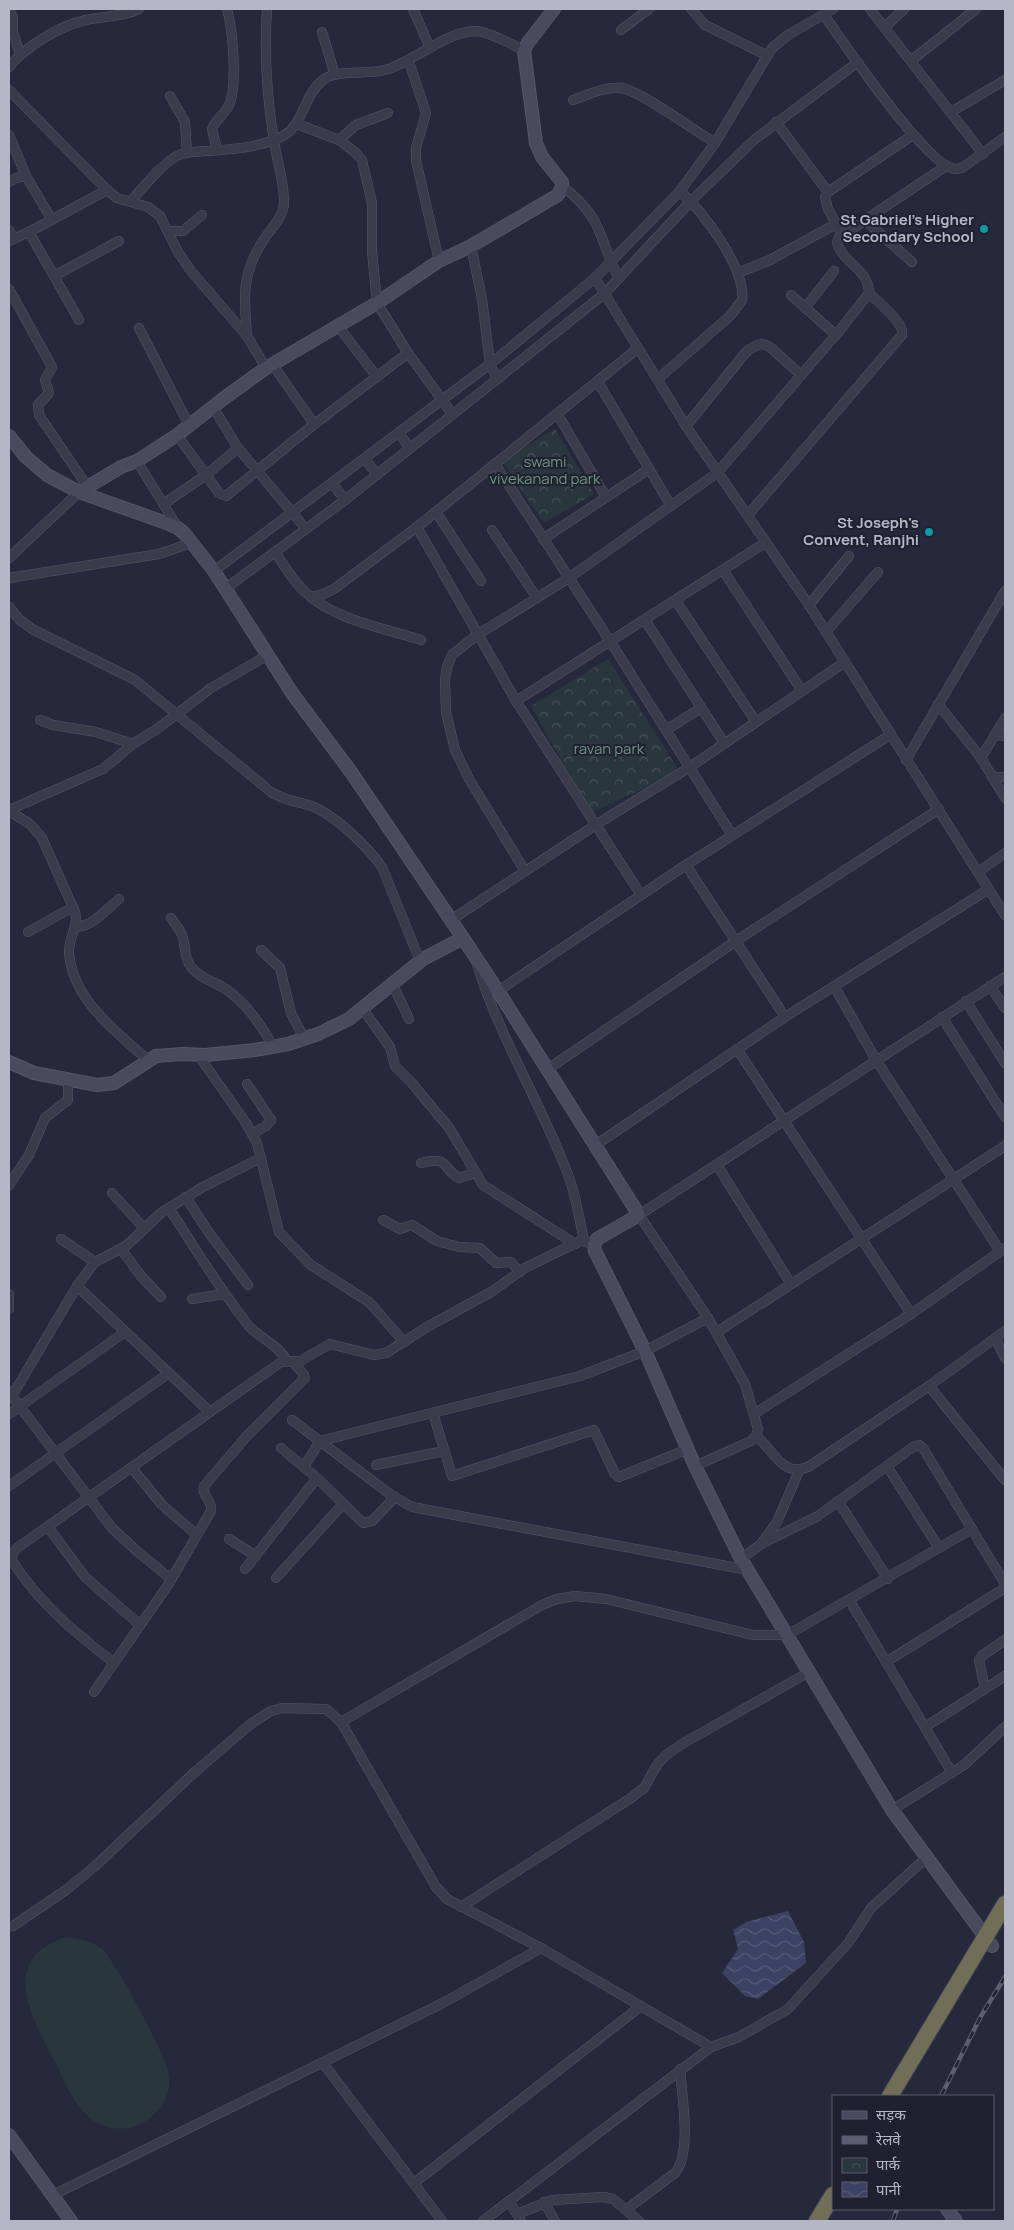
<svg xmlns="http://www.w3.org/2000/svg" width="1014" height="2230" font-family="Manrope,'Noto Sans Devanagari',sans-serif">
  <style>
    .park { fill: url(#park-crowns) }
    .garden { fill: #29363d }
    .water { fill: url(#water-waves) }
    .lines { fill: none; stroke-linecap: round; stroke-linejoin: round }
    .street-casing { stroke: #555766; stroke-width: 10 }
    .secondary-casing { stroke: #555766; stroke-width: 14 }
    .highway-casing { stroke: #424453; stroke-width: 18 }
    .street { stroke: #3a3c4b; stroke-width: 9 }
    .secondary { stroke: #484a5e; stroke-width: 12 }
    .highway { stroke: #706e57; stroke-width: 16 }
    .rail-casing { stroke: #5c5e72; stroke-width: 4.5 }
    .rail { stroke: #1f2130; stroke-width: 2.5; stroke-dasharray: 8; stroke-linecap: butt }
    .culture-dot { fill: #0f9aa8; stroke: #1f2130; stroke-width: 2 }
    .labels { text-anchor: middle; stroke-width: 4; stroke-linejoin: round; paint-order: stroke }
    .poi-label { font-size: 15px; font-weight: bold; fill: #b5b7c6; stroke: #1f2130; text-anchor: end }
    .park-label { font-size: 15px; fill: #6f9583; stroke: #1f2130 }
  </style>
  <defs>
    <pattern id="park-crowns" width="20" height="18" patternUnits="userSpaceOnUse" patternTransform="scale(1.25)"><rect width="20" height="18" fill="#29363d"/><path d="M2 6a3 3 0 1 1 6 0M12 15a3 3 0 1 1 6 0" fill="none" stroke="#465158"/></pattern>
    <pattern id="water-waves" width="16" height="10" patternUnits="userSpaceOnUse" patternTransform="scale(1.25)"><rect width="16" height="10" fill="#3d4162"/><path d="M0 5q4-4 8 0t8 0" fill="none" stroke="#575a77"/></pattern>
  </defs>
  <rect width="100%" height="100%" fill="#26293b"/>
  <g class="park">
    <polygon points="555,429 594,494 544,523 501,460"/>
    <polygon points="608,659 680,772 590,813 531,706"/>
  </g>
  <path class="garden" d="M66,1937C79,1939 91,1940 102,1949C115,1960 167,2058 169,2075C172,2093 161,2110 147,2120C131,2133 103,2131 88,2116C72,2102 63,2077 53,2058C29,2013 0,1958 66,1937Z"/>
  <polygon class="water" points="788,1911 804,1942 806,1963 758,1999 745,1996 722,1973 738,1949 733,1930 746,1922"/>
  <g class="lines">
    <g class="street-casing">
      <g id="street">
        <polyline points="413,9 430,48"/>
        <polyline points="691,9 705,25 766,55"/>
        <polyline points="870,9 983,154"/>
        <polyline points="9,10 13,17 13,32 20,54"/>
        <path d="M824,15C844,43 926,166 955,169C955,169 962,168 962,168L1005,137"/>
        <polyline points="885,27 904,9"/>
        <polyline points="621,30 649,9"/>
        <polyline points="322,32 335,75"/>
        <polyline points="912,60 976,9"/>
        <polyline points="409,62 426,113 416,148 416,160 439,261"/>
        <path d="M9,67C26,46 59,26 86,20C104,16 123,17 139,9"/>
        <polyline points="9,90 107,190 117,198 148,207 160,216 178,252 191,271 247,336 266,368"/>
        <polyline points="170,96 185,122 187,153"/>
        <path d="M573,100C588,95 605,86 622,88C642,92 695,131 715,143"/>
        <polyline points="951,112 1005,80"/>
        <polyline points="776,122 828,192"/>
        <polyline points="297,124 339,140 356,153 362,160 372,203 372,251 377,303 408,353 453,415"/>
        <polyline points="9,135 26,176"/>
        <polyline points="339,140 356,125 388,113"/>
        <path d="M217,150L212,129C216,119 226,113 230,103C237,82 233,30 227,9"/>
        <polyline points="9,182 16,178 26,176 52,220"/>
        <path d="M562,186C574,195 584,205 592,217C604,236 607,258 619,278"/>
        <path d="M131,201C145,186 159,166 177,156C186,151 197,152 207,151C232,149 258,148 281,137C304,126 303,96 323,80C336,69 368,75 385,70C415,61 445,32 475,31C487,31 514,45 524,51"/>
        <polyline points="865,220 912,262"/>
        <polyline points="9,230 14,239"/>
        <polyline points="168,231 183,231 202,215"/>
        <polyline points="29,232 79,320"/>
        <polyline points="841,232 828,209 825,197 828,192 913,135"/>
        <polyline points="9,241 29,232 107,190"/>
        <polyline points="471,246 482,299 490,364 497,379"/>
        <polyline points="738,273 770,260 836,224"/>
        <polyline points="54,276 119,241"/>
        <polyline points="595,278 686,426 809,605 1005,915"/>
        <polyline points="9,289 52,367 45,380 49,393 38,405 39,415 87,486"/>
        <polyline points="791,295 836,335"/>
        <polyline points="805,308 834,271"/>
        <polyline points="338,326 377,377"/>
        <polyline points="139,328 189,425"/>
        <path d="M247,336C244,297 241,275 263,241C270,229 282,219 284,205C285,184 277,162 274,141C267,98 264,53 267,9"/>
        <polyline points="637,349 495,464 610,641 732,835"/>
        <polyline points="273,365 314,424"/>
        <path d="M658,379L731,315L742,300C746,268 703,212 680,191"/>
        <polyline points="598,382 671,506"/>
        <polyline points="213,407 238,448 306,529"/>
        <polyline points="558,415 606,497"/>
        <path d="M686,426L747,351C756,345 762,341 771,348L801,375"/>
        <polyline points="399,433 410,448"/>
        <polyline points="177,435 219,493 226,496 312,426 408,353"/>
        <polyline points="365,459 377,475"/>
        <polyline points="137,461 178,528"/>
        <polyline points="332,483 345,500"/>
        <polyline points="165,503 206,475 238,448"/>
        <polyline points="436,512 481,581"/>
        <path d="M748,515L902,335C905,323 878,302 869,293"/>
        <polyline points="417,527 516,701 641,895"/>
        <polyline points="492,530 537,598"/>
        <polyline points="543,539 649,469"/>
        <path d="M275,552C284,565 293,581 305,592C334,620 384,628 421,640"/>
        <polyline points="9,558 79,492"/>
        <polyline points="723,570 802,691"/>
        <polyline points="214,571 490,364 595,278 680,191 715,143 772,48 788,35 833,9"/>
        <polyline points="9,578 159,554 191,543"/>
        <polyline points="225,589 345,500 604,294 691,201 754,140 858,62"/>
        <polyline points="311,597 321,595 334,589 417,527 495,464"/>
        <polyline points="676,601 756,722"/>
        <polyline points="809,605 849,556"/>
        <path d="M9,607L20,620L32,629L135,680L271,792C285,801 296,801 311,806C334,814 368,847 382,867L420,961"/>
        <polyline points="645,620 724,743"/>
        <polyline points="826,632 878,572"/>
        <polyline points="516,701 765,543"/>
        <polyline points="938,704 981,758 1005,798"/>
        <polyline points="40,720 53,725 96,732 133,744"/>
        <polyline points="666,730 701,708"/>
        <polyline points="995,735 1005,736"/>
        <polyline points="981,758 1005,718"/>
        <polyline points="906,760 1005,591"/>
        <polyline points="992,777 1005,777"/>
        <polyline points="9,810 103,769 133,744 157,729 211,688 268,655"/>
        <path d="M9,811L30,824L42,838L75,912C79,927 68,938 69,953C73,1000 115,1031 148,1060"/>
        <polyline points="686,865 785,1017"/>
        <path d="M525,871L469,779L455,750L446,712L445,680L447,667L452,655L477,635L569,578L717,473L840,330L869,293C868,267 843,265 837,242L841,232L852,229L946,166"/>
        <polyline points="978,872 1005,853"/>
        <path d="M171,918C175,924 181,931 183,938C186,948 184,958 191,967C199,978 213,981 224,988C246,1002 260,1024 273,1046"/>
        <polyline points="451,920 597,824 690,767 845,662"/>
        <path d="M76,927C93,926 106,910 119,899"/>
        <polyline points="28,932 73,907"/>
        <polyline points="261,950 280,968 291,1013 304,1038"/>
        <path d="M477,964C498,1034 538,1098 565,1167C575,1191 579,1216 584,1241"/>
        <polyline points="392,983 409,1019"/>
        <polyline points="834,986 876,1060 1000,1251"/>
        <polyline points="990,986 1005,1008"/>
        <polyline points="498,991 686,865 890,735"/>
        <polyline points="966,1001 1005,1063"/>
        <polyline points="362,1008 390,1047 395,1066 411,1082 450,1129 483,1185 575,1244"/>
        <polyline points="942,1017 1005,1117"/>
        <polyline points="737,1049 911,1314"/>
        <polyline points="199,1056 246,1123 257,1143 279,1232 311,1265 369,1302 404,1342"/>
        <polyline points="548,1069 736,941 939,809"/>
        <polyline points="247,1084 271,1120 266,1126 252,1134"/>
        <polyline points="594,1146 785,1017 989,889"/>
        <path d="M421,1163C451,1156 440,1167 459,1178L475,1173"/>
        <polyline points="717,1165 791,1284"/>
        <polyline points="9,1185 29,1155 45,1118 68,1100 68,1080"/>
        <polyline points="112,1193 144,1228"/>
        <polyline points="186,1197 207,1230 248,1285"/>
        <path d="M169,1208C194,1247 219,1288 248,1325C260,1339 278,1344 287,1361"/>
        <polyline points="383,1220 400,1229 412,1225 437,1241 459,1247 480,1248 496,1263 511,1262 520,1272"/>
        <polyline points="61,1239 95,1262"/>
        <polyline points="121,1249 141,1276 161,1297"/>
        <polyline points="77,1286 210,1412"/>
        <polyline points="9,1294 9,1309"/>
        <polyline points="192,1299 225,1294"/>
        <polyline points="717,1332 1005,1146"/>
        <polyline points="995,1338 1005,1358"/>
        <polyline points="929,1386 1005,1480"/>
        <polyline points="9,1392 112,1528 138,1552 171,1579"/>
        <polyline points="12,1396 77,1286 95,1262 126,1246 162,1212 203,1187 261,1158"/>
        <polyline points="433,1413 452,1476 594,1430 615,1474 619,1477 688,1449"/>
        <polyline points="9,1414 125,1332"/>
        <polyline points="754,1414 911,1314 1005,1248"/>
        <polyline points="292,1420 391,1495 412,1507 748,1570"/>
        <path d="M756,1436C775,1451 781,1477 808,1467L929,1386L1005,1331"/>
        <polyline points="281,1448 317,1478 363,1523 372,1521 395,1497"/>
        <polyline points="376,1465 444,1451"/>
        <polyline points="695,1466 751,1441 756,1436 758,1429 745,1384 708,1318"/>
        <polyline points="887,1466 939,1548"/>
        <polyline points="304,1467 320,1441 580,1376 645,1351 708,1318 639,1215 1005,977"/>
        <polyline points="132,1468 162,1505 197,1535"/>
        <polyline points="9,1486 169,1373"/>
        <polyline points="838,1501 888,1579"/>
        <polyline points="48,1527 85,1577 140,1625"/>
        <polyline points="229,1539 256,1556"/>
        <polyline points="761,1544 818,1516 913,1447 919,1445 923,1448 1005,1584"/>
        <polyline points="741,1559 761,1544 777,1522 799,1471"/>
        <polyline points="245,1569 317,1478"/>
        <polyline points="276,1578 343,1504"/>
        <polyline points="850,1601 952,1773"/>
        <polyline points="886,1662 1005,1588"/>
        <path d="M114,1663C72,1630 42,1606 12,1561L11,1557L17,1548L281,1362L300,1361L330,1344L374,1355L386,1353L427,1327L491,1292L525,1268L580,1241H584L594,1245"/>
        <polyline points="985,1689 979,1660 983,1655 1005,1640"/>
        <path d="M94,1692L168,1585L211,1511C213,1501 201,1495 204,1486L246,1437L305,1378L304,1375L292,1361"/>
        <polyline points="341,1722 542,1605 557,1599 575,1596 606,1599 753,1635 787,1635 972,1529"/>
        <polyline points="925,1727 1005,1676"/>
        <polyline points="892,1810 964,1765 1005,1727"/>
        <polyline points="461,1907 631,1798 644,1788 657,1765 666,1755 682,1744 809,1672"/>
        <polyline points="13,1926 66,1890 94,1867 196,1771 252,1723 271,1711 282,1708 326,1709 341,1722 436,1887 447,1899 541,1948 711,2047"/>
        <polyline points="323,2063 442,2221"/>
        <polyline points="414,2183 641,2006"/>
        <polyline points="53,2195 441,2004 541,1948"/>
        <polyline points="509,2201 521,2221"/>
        <polyline points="544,2202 555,2221"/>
        <path d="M627,2209L675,2173C692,2153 682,2096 680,2069"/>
        <polyline points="517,2214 553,2200 604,2197 613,2199 639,2221"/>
        <polyline points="483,2221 711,2047 739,2037 788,2009 849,1942 871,1908 926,1858"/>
      </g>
    </g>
    <g class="secondary-casing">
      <g id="secondary">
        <polyline points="9,436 26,457 47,475 79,492 169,524 178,528 184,533 214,571 292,693 351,772 451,920 498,991 639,1215 597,1239 594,1245 595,1251 645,1351 695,1466 741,1559 892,1810 992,1946"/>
        <polyline points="79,492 121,467 137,461 177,435 223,399 266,368 377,303 439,261 471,246 558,195 562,186 562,182 542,157 536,143 524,51 527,44 554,9"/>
        <polyline points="9,1062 34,1073 97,1085 114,1083 156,1056 182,1054 205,1055 255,1050 288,1044 318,1034 349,1019 423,959 463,938"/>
        <polyline points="9,2135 71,2221"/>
        <polyline points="947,2209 956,2221"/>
      </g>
    </g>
    <g class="highway-casing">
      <g id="highway">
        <polyline points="890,2096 1005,1904"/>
        <polyline points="817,2221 833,2195"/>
      </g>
    </g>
    <use href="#street" class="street"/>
    <use href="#secondary" class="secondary"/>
    <use href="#highway" class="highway"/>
    <g class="rail-casing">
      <g id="rail">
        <polyline points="941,2096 981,2016 1005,1977"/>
        <polyline points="893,2221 897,2209"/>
      </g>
    </g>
    <use href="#rail" class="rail"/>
  </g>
  <g class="culture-dot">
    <circle cx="984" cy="229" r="5"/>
    <circle cx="929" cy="532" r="5"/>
  </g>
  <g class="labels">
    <g class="poi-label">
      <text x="974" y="225">St Gabriel's Higher<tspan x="974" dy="17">Secondary School</tspan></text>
      <text x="919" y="528">St Joseph's<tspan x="919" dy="17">Convent, Ranjhi</tspan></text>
    </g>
    <g class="park-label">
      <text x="545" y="467">swami<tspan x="545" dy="17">vivekanand park</tspan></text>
      <text x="609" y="754">ravan park</text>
    </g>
  </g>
  <rect width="1014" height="2230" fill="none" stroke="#b5b7c6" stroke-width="20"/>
  <rect x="832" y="2095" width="162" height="115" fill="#1f2130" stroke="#5b5d6c"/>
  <rect x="842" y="2111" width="25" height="8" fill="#484a5e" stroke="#5b5d6c"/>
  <text x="876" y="2120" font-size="15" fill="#b5b7c6">सड़क</text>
  <rect x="842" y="2136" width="25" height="8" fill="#5c5e72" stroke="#5b5d6c"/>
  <text x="876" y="2145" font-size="15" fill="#b5b7c6">रेलवे</text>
  <rect x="842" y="2158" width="25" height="15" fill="url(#park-crowns)" stroke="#5b5d6c"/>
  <text x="876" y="2170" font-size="15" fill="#b5b7c6">पार्क</text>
  <rect x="842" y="2182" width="25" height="15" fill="url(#water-waves)" stroke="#5b5d6c"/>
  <text x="876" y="2195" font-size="15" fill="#b5b7c6">पानी</text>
</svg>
